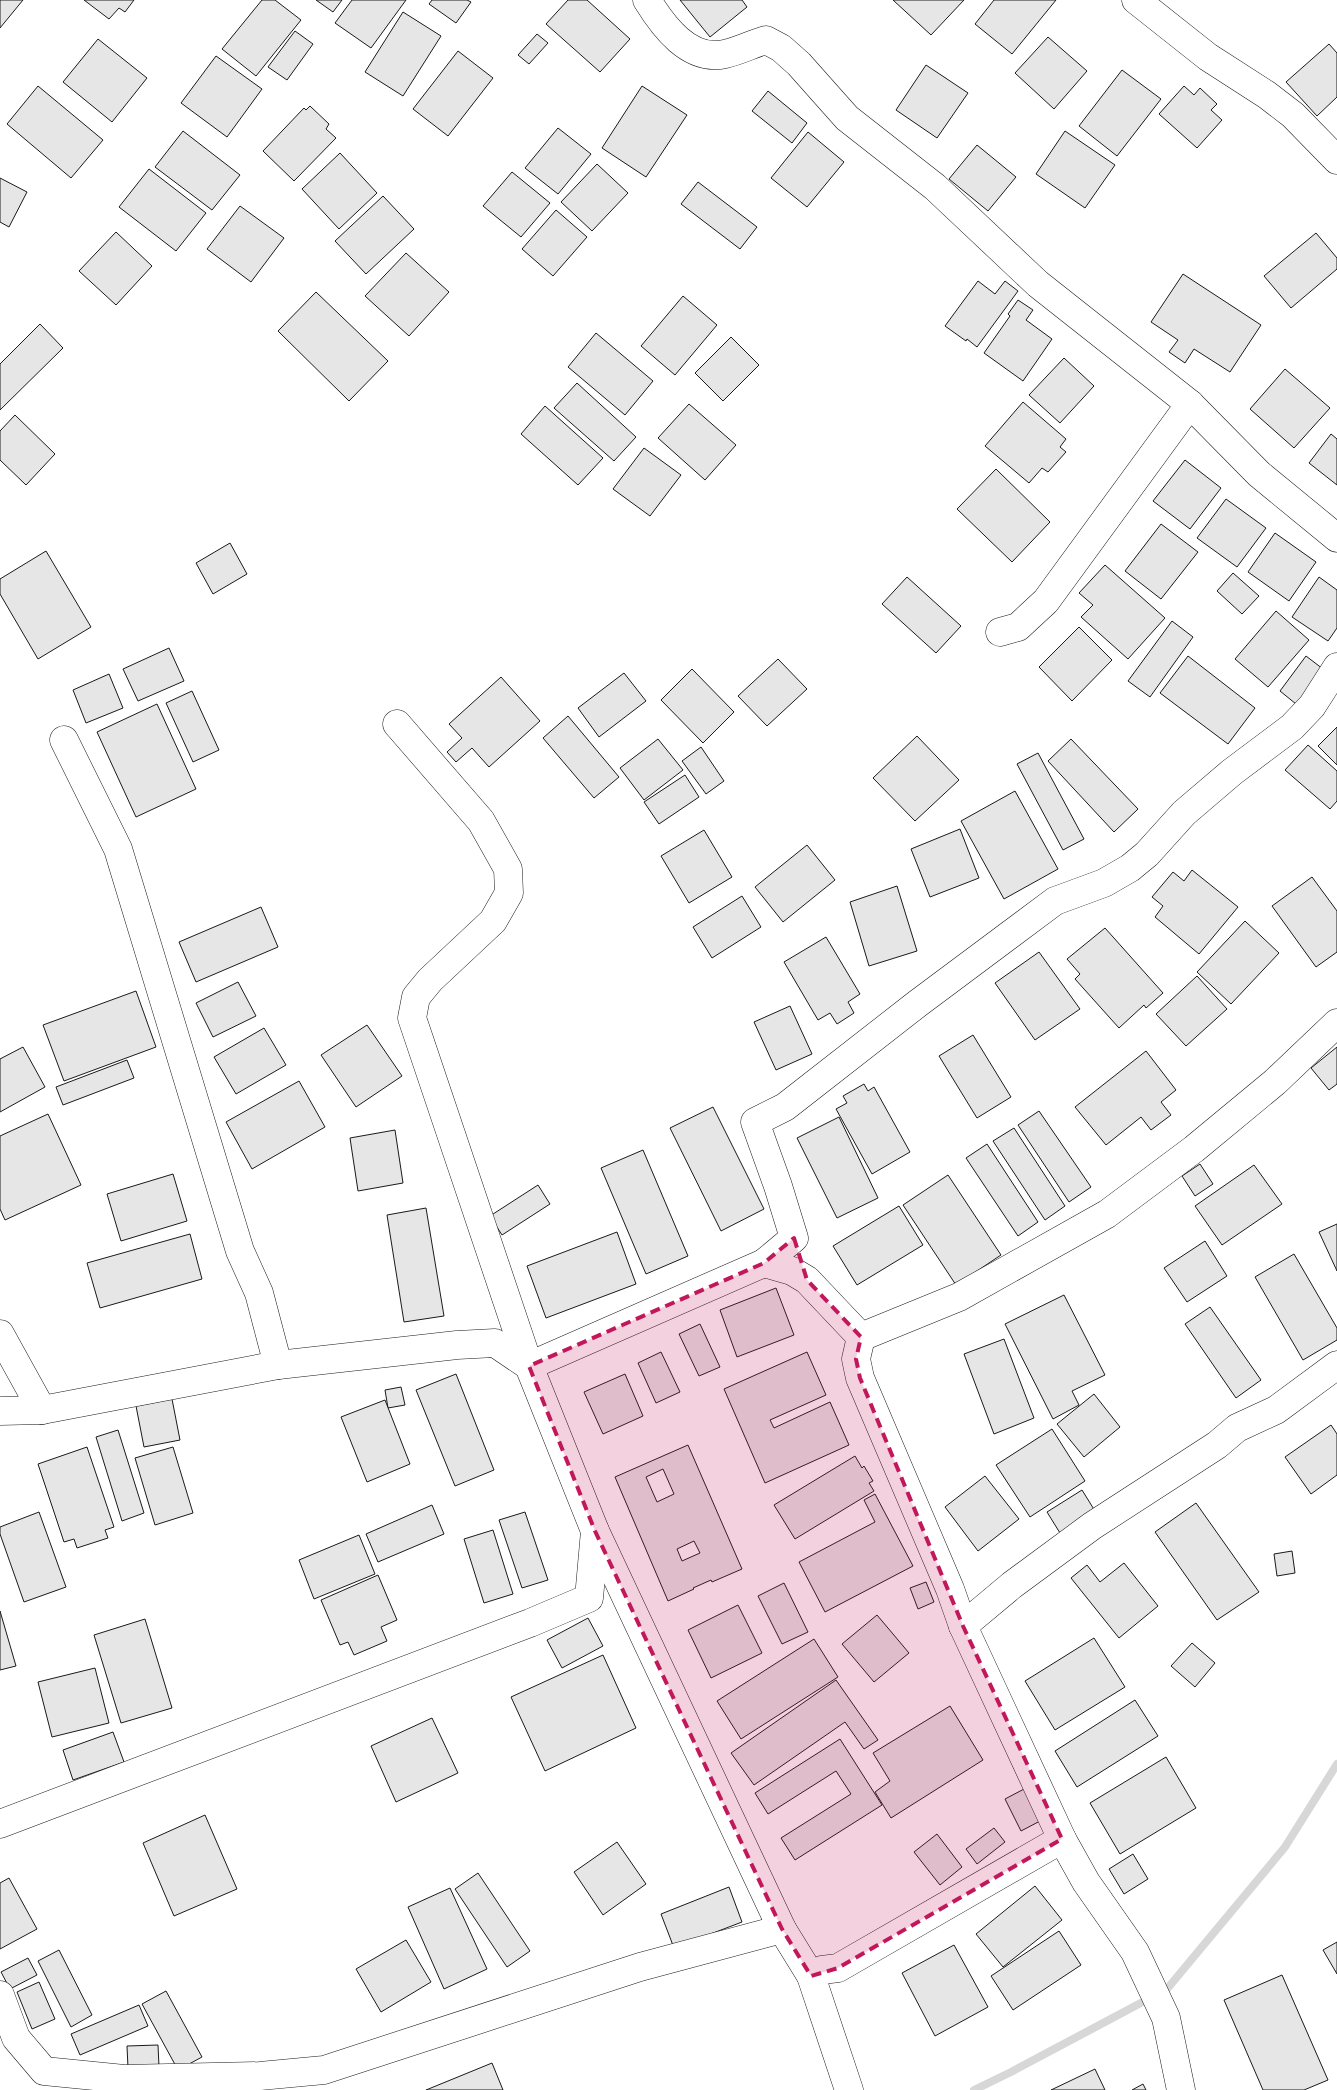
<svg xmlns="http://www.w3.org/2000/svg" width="1337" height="2090" font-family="Poppins,sans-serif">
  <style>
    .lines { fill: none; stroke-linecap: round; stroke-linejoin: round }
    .stream { stroke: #d7d7d7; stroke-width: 8 }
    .building { fill: #e6e6e6; stroke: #1a1a1a; fill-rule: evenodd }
    .minor-casing { stroke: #1a1a1a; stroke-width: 29 }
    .minor { stroke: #fff; stroke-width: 28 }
    .marked { fill: #c2185b; fill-opacity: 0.2; stroke: #c2185b; stroke-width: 4; stroke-dasharray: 10 6; stroke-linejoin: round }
  </style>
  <rect width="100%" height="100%" fill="#fff"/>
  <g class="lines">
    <polyline class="stream" points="974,2090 1011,2072 1167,1989 1285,1847 1337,1764"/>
  </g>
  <g class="building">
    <polygon points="0,0 23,0 0,28"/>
    <polygon points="84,0 134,0 125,12 119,8 109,19"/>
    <polygon points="262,0 275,0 301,20 256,76 222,49"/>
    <polygon points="316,0 342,0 333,12"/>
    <polygon points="352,0 406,0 371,48 335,23"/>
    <polygon points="432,0 467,0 471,2 456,23 429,4"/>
    <polygon points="568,0 587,0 630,39 600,72 546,24"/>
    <polygon points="680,0 742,0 747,7 710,37"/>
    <polygon points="893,0 964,0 931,35"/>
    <polygon points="994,0 1056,0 1012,54 975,24"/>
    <polygon points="403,12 441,36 403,96 365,72"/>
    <polygon points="295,31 313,44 287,80 268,67"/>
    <polygon points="537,34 548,43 529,64 518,55"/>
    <polygon points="1048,37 1087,71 1054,109 1015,73"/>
    <polygon points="98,39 147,78 112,122 63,82"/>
    <polygon points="1329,44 1337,53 1337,97 1317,116 1286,82"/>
    <polygon points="458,51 493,78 448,136 413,109"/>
    <polygon points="216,56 262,89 227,137 181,103"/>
    <polygon points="926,65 968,93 937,138 896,110"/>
    <polygon points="1122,70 1161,99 1117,156 1079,126"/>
    <polygon points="38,86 103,140 71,178 7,124"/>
    <polygon points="642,86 687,115 646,177 602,148"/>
    <polygon points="1184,86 1194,95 1200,88 1217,104 1211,110 1222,120 1197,148 1159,114"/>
    <polygon points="768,91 807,123 792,143 752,111"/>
    <polygon points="310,106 329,124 326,129 336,138 294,181 263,151 304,108 306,110"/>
    <polygon points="558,128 591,154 558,194 525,168"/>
    <polygon points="183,131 240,175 212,210 155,167"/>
    <polygon points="1065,131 1115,165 1085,208 1036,174"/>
    <polygon points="808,132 844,162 807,207 771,178"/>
    <polygon points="977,145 1016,177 988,211 949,179"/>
    <polygon points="340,153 377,193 339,229 302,189"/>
    <polygon points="597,164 628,193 592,231 561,202"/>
    <polygon points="149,169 206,213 176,251 119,207"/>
    <polygon points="512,172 550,203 521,237 483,206"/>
    <polygon points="0,178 27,192 9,227 0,222"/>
    <polygon points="698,182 757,227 740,249 681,204"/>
    <polygon points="383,196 414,229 366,274 335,241"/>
    <polygon points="240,206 284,238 251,282 207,249"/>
    <polygon points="556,210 587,237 553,276 522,249"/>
    <polygon points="116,232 152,266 116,305 79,271"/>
    <polygon points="1316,233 1337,258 1337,269 1291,308 1264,276"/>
    <polygon points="406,253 449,292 409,336 365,296"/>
    <polygon points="1183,274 1261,325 1230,372 1194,349 1185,363 1169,352 1178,340 1151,322"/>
    <polygon points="978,281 995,294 1005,281 1018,291 977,347 967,339 966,341 945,326"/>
    <polygon points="316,292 388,361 349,401 278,331"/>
    <polygon points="683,296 717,325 675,375 641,346"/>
    <polygon points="1018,300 1033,310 1026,320 1052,339 1023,381 984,353 1010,316 1008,314"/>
    <polygon points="40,324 63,348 0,410 0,364"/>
    <polygon points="596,333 653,381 625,415 568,367"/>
    <polygon points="731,337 759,365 723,401 695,373"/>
    <polygon points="1064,358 1094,386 1060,423 1029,395"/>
    <polygon points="1285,369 1330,408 1294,448 1250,409"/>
    <polygon points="577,383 636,437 614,461 554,408"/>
    <polygon points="1023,402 1066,439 1060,447 1066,452 1048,472 1042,468 1029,483 985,446"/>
    <polygon points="689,404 736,445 705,480 658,438"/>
    <polygon points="545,406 603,458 578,485 521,434"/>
    <polygon points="15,415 55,454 26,485 0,460 0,431"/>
    <polygon points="1331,434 1337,439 1337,485 1309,463"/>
    <polygon points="644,448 681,475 650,516 613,489"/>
    <polygon points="1185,460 1221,488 1190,529 1153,501"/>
    <polygon points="996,469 1050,522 1012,562 957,509"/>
    <polygon points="1226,499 1266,528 1237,567 1197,538"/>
    <polygon points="1161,524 1198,552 1161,599 1125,571"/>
    <polygon points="1275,533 1316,562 1289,601 1248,572"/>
    <polygon points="230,543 247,574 213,594 196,563"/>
    <polygon points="46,551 91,627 38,659 0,594 0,579"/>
    <polygon points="1105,565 1165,618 1128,659 1081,617 1093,605 1079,593"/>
    <polygon points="1233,573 1259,596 1242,614 1217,591"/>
    <polygon points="907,577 961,626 936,653 882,604"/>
    <polygon points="1319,577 1337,590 1337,628 1328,641 1292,617"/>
    <polygon points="1276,611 1309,640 1268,687 1235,659"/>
    <polygon points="1172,621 1193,637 1150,697 1128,681"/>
    <polygon points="1079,627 1112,660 1072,701 1039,667"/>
    <polygon points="169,648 184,681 138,701 123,669"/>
    <polygon points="1188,656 1255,708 1228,744 1160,693"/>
    <polygon points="1306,656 1323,669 1296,704 1280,691"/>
    <polygon points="778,659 807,689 767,726 738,696"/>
    <polygon points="692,669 734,712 703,743 661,700"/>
    <polygon points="624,673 646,701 599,737 578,708"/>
    <polygon points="109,674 123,708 86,723 73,690"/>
    <polygon points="501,677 540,721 489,767 472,748 456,762 447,752 462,738 449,724"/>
    <polygon points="192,691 219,750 193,762 166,703"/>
    <polygon points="157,704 196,789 136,817 97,732"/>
    <polygon points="568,716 619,777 594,798 543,738"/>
    <polygon points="1337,727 1337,765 1318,746"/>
    <polygon points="917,736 959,780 915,821 873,778"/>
    <polygon points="658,739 683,770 644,800 620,768"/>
    <polygon points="1071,739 1138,809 1114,832 1048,761"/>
    <polygon points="1308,745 1337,771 1337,801 1330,809 1285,770"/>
    <polygon points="701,747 724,781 706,794 682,761"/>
    <polygon points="1038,753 1084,839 1063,850 1017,764"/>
    <polygon points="685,775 699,797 659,824 644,802"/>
    <polygon points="1015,791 1058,869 1004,899 961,821"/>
    <polygon points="960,829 979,878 930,897 911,849"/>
    <polygon points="704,830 732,877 689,903 661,856"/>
    <polygon points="807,845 835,880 783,922 755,887"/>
    <polygon points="1192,870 1238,907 1199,954 1155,917 1163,906 1152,897 1173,872 1184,881"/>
    <polygon points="1312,877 1337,911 1337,952 1316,967 1272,906"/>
    <polygon points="897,886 917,951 869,966 850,902"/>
    <polygon points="742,896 761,927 712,958 693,927"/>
    <polygon points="261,907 278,947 196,982 179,942"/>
    <polygon points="1245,921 1279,953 1231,1004 1197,972"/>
    <polygon points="1105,928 1163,993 1146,1008 1144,1005 1119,1028 1075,979 1080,974 1067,959"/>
    <polygon points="826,937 860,994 848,1002 854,1013 837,1024 830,1013 818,1020 784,962"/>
    <polygon points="1039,952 1080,1009 1035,1040 995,983"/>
    <polygon points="1197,976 1227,1009 1186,1046 1156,1014"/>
    <polygon points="238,982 256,1016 213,1037 196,1003"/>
    <polygon points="136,991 156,1047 64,1081 43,1025"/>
    <polygon points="790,1006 812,1054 776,1070 754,1022"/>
    <polygon points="367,1025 402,1076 356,1107 321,1055"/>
    <polygon points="264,1028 286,1065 236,1094 214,1057"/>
    <polygon points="973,1035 1011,1097 977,1118 939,1056"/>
    <polygon points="23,1047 45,1087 0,1112 0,1059"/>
    <polygon points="1337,1047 1337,1084 1329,1090 1311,1068"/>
    <polygon points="1146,1051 1176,1090 1161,1102 1171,1115 1151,1130 1141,1117 1106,1145 1075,1107"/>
    <polygon points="127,1060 134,1078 63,1105 56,1087"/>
    <polygon points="299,1081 325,1127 252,1169 226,1122"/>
    <polygon points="864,1084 868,1091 874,1087 910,1152 872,1174 836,1109 847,1103 843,1096"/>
    <polygon points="713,1107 764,1209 721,1231 670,1128"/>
    <polygon points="1039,1111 1091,1187 1069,1202 1018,1125"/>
    <polygon points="48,1114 81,1185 5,1220 0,1209 0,1136"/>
    <polygon points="839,1117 878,1198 837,1218 797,1138"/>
    <polygon points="1014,1128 1065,1206 1045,1220 993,1141"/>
    <polygon points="395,1130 403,1183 358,1191 350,1138"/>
    <polygon points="987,1144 1038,1222 1018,1236 966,1158"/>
    <polygon points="643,1150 688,1256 646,1274 601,1168"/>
    <polygon points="1200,1164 1213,1184 1195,1196 1182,1176"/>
    <polygon points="1254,1165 1282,1204 1222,1245 1195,1206"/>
    <polygon points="173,1174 187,1221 121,1241 107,1194"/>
    <polygon points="948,1175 1001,1255 956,1285 903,1205"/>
    <polygon points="538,1185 550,1204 502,1235 490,1216"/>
    <polygon points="899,1206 923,1245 857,1285 833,1246"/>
    <polygon points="426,1208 444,1316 404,1322 387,1215"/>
    <polygon points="1337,1224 1337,1271 1319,1232"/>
    <polygon points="617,1232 636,1284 546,1318 527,1266"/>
    <polygon points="190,1234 202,1279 100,1308 87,1263"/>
    <polygon points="1205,1241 1227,1276 1187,1302 1164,1268"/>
    <polygon points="1294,1254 1337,1328 1337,1340 1303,1360 1255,1277"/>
    <polygon points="776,1288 794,1335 737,1357 720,1310"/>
    <polygon points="1064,1295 1105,1375 1072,1391 1079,1405 1053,1419 1005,1324"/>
    <polygon points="1210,1307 1261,1380 1236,1398 1185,1324"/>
    <polygon points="700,1324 720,1367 699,1376 679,1334"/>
    <polygon points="1004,1339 1034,1418 994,1434 964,1354"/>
    <polygon points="661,1352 680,1392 656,1403 638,1363"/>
    <polygon points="807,1352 826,1395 770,1420 774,1428 830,1402 849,1445 765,1483 724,1389"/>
    <polygon points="456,1374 494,1470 455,1486 416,1390"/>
    <polygon points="625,1374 643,1416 603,1434 584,1392"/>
    <polygon points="401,1387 405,1405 388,1408 385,1390"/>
    <polygon points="1094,1394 1120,1427 1084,1457 1057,1424"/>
    <polygon points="172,1399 180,1440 144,1447 136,1406"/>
    <polygon points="385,1400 410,1464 367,1482 341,1417"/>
    <polygon points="1331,1425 1337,1434 1337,1475 1311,1494 1285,1457"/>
    <polygon points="1052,1429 1085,1481 1030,1517 996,1465"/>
    <polygon points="118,1430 144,1513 122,1521 96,1437"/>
    <path d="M688,1445L742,1569L712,1582L711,1580L693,1588L694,1589L668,1601L615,1477ZM663,1469L674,1494L657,1502L646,1477ZM694,1541L700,1553L682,1561L677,1549Z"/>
    <polygon points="87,1447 114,1527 105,1530 108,1538 77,1548 74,1539 64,1542 38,1464"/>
    <polygon points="173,1447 193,1513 155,1525 135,1458"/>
    <polygon points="855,1456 862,1468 864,1466 873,1481 869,1483 874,1491 795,1539 774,1505"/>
    <polygon points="985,1476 1019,1519 978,1551 945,1507"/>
    <polygon points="1082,1490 1095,1511 1060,1533 1047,1512"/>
    <polygon points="875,1494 913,1566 825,1612 799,1562 875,1522 864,1500"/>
    <polygon points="1196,1503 1259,1592 1217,1620 1155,1532"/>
    <polygon points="432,1505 444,1534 378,1562 366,1534"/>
    <polygon points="39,1512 66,1587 24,1602 0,1534 0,1527"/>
    <polygon points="525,1512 548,1580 522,1588 499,1520"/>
    <polygon points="493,1530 513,1594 484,1603 464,1539"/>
    <polygon points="359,1535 375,1574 314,1599 299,1560"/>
    <polygon points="1292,1551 1295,1573 1277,1576 1274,1554"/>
    <polygon points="1124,1563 1158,1606 1119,1638 1071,1578 1087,1565 1100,1582"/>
    <polygon points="378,1575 397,1620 381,1627 387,1641 354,1655 348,1642 340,1645 321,1600"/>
    <polygon points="926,1582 934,1602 918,1609 910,1588"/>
    <polygon points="784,1583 808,1632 782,1644 758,1596"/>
    <polygon points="738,1605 762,1653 711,1678 688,1630"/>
    <polygon points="0,1611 16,1666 0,1670"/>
    <polygon points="877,1615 909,1653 874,1682 842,1644"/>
    <polygon points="588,1618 603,1646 562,1668 547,1640"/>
    <polygon points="145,1619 172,1708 121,1723 94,1635"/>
    <polygon points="1094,1638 1125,1687 1055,1730 1025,1681"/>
    <polygon points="814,1639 838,1677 741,1739 717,1701"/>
    <polygon points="1192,1643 1215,1663 1195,1687 1171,1666"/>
    <polygon points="603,1655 636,1728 545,1771 511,1697"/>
    <polygon points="95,1668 109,1723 52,1737 38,1682"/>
    <polygon points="836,1680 878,1740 864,1749 845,1722 754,1785 731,1753"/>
    <polygon points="1135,1700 1158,1736 1077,1787 1055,1751"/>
    <polygon points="950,1706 983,1760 891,1818 875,1792 890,1781 873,1753"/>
    <polygon points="432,1718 458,1773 396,1802 371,1746"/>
    <polygon points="113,1732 124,1762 73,1780 63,1750"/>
    <polygon points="840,1739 882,1805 795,1860 781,1838 851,1794 836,1771 768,1814 755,1793"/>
    <polygon points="1166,1757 1196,1808 1120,1854 1090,1803"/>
    <polygon points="1026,1788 1042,1820 1021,1831 1005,1799"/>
    <polygon points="205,1815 237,1889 174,1916 143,1843"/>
    <polygon points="994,1828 1005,1842 977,1864 966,1849"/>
    <polygon points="937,1834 962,1867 940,1885 914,1852"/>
    <polygon points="617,1842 646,1884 603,1915 574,1872"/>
    <polygon points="1133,1854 1148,1879 1124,1894 1109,1869"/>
    <polygon points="478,1873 530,1951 507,1967 455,1889"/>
    <polygon points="9,1878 37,1929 0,1949 0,1883"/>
    <polygon points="1035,1886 1062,1920 1003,1967 976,1934"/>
    <polygon points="729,1887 742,1922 674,1948 661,1914"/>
    <polygon points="450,1888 487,1969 444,1989 408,1907"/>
    <polygon points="1059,1931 1081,1965 1013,2010 991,1976"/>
    <polygon points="406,1940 431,1982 381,2012 356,1969"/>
    <polygon points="1337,1942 1337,1974 1323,1950"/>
    <polygon points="954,1945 988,2007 935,2036 902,1973"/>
    <polygon points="59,1950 92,2015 71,2027 38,1961"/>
    <polygon points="28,1958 37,1975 10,1989 1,1972"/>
    <polygon points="1282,1975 1328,2080 1304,2090 1263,2090 1224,2000"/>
    <polygon points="39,1982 55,2019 32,2029 17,1992"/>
    <polygon points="166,1991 202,2057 178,2070 142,2004"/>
    <polygon points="139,2005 148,2026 80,2055 71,2034"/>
    <polygon points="158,2045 159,2067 128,2068 127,2046"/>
    <polygon points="492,2063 503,2090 426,2090"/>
    <polygon points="1095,2069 1105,2090 1051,2090"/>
    <polygon points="1143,2084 1146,2090 1132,2090"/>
  </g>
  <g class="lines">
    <g class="minor-casing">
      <g id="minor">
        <path d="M647,0C663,26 689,62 725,54C739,51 752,44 766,40L781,48L799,64L847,118L935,187L1038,284L1190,404L1259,474L1337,538"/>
        <polyline points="1136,0 1208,57 1267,95 1293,115 1337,160"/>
        <polyline points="1000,632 1018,627 1046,601 1190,404"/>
        <polyline points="397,724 481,821 508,869 509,893 493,921 430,980 416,997 412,1018 529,1366 595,1531 782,1929 811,1976 822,1970 838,1968 1062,1839 1086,1882 1135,1952 1166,2018 1181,2090"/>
        <polyline points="64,740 118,849 240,1251 259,1293 278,1365"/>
        <polyline points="764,1263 792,1271 807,1280 861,1337 959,1297 1107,1214 1194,1149 1275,1082 1337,1023"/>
        <polyline points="0,1334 42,1410"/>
        <polyline points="861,1337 856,1359 860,1378 950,1589 963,1626 1062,1839"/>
        <polyline points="0,1411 42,1410 278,1365 457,1345 495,1343 529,1366 764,1263 794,1238 778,1186 755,1122 785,1107 917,1004 1055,901 1104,883 1130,868 1147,854 1184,813 1232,772 1292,727 1312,706 1337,667"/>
        <polyline points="963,1626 1012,1585 1092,1526 1217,1445 1237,1428 1276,1410 1337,1365"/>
        <polyline points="0,1824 530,1623 589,1598 595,1531"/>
        <polyline points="811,1976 849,2090"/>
        <polyline points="0,1995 16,2038 44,2071 124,2079 260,2076 324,2070 640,1967 782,1929"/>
      </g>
    </g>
    <use href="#minor" class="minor"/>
  </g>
  <path class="marked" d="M794,1238L807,1280L861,1337L856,1359L860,1378L963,1626L1062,1839L838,1968L811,1976L782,1929L595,1531L529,1366L764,1263Z"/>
</svg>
